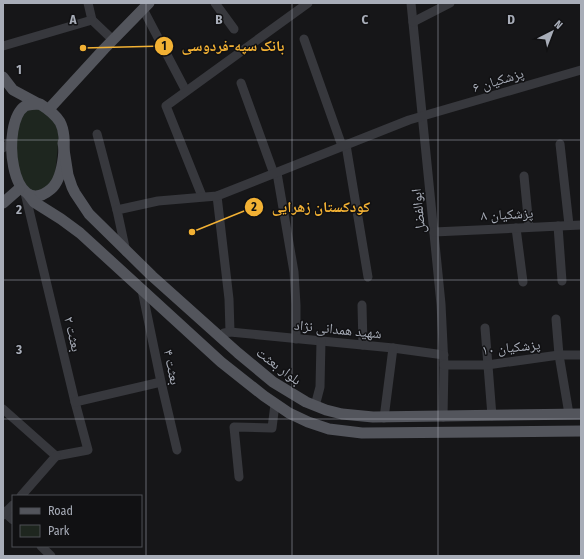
<svg xmlns="http://www.w3.org/2000/svg" width="584" height="559" font-family="'Fira Sans Condensed','Noto Naskh Arabic',sans-serif">
  <style>
    .green { fill: #1e261f }
    .lines { fill: none; stroke-linecap: round; stroke-linejoin: round }
    .minor { stroke: #37383d; stroke-width: 9 }
    .major { stroke: #53555c; stroke-width: 11 }
    .grid { fill: none; stroke: #a8adb8; stroke-width: 1; stroke-opacity: 0.55 }
    .labels { text-anchor: middle; stroke-width: 3; stroke-linejoin: round; paint-order: stroke }
    .street-label { font-size: 14px; fill: #a8adb8; stroke: #111113 }
    .grid-label { font-size: 13px; text-anchor: middle; font-weight: bold; fill: #a8adb8; stroke: #111113; stroke-width: 3; stroke-linejoin: round; paint-order: stroke }
    .leader { fill: none; stroke: #f2b134; stroke-width: 1.5 }
    .callout-dot { fill: #f2b134; stroke: #111113; stroke-width: 1.5 }
    .mark-label { font-size: 12px; text-anchor: middle; font-weight: bold; fill: #111 }
    .callout-label { font-size: 15px; text-anchor: middle; font-weight: bold; fill: #f2b134; stroke: #111113; stroke-width: 3; stroke-linejoin: round; paint-order: stroke }
  </style>
  <rect width="100%" height="100%" fill="#161618"/>
  <polygon class="green" points="39,108 54,119 59,135 55,175 50,185 38,191 30,190 22,183 13,162 16,123 22,112"/>
  <g class="lines">
    <g class="minor">
      <polyline points="88,3 92,20 113,40"/>
      <polyline points="215,3 234,29"/>
      <polyline points="411,3 441,304 444,365 443,417"/>
      <polyline points="143,9 186,91"/>
      <polyline points="413,22 450,3"/>
      <polyline points="304,39 342,146"/>
      <polyline points="3,46 92,20"/>
      <polyline points="241,83 274,174"/>
      <polyline points="97,134 117,210"/>
      <polyline points="560,144 569,225"/>
      <polyline points="346,145 368,277"/>
      <polyline points="3,148 7,145"/>
      <polyline points="277,173 294,272 296,305 296,339"/>
      <polyline points="524,176 529,227"/>
      <polyline points="25,193 75,402 88,450 56,456"/>
      <polyline points="202,196 166,106 308,3"/>
      <polyline points="217,196 229,299 230,332 224,333"/>
      <polyline points="558,226 562,281"/>
      <polyline points="516,228 523,282"/>
      <polyline points="434,232 581,225"/>
      <polyline points="126,252 117,210 158,201 217,196 409,120 581,70"/>
      <polyline points="142,290 161,382 177,450"/>
      <polyline points="362,305 363,345"/>
      <polyline points="556,319 559,355 569,414"/>
      <polyline points="485,328 492,416"/>
      <polyline points="230,332 393,348 444,355"/>
      <polyline points="444,365 487,365 559,355 581,355"/>
      <polyline points="75,402 161,382"/>
      <polyline points="315,406 320,387 321,341"/>
      <polyline points="3,409 56,456"/>
      <polyline points="384,418 393,348"/>
      <polyline points="239,477 234,427 272,428 275,404"/>
      <polyline points="21,496 56,456"/>
      <polyline points="3,511 13,520"/>
      <polyline points="3,515 13,505"/>
      <polyline points="41,546 51,556"/>
    </g>
    <g class="major">
      <polyline points="3,77 13,90 39,104"/>
      <path d="M40,104C48,109 55,114 60,122C68,137 64,178 51,189C11,223 0,123 25,106C30,104 35,104 40,104Z"/>
      <polyline points="49,109 104,49 149,3"/>
      <polyline points="63,143 68,175 72,187 75,193 89,214 152,276 238,353 273,382 306,402 326,410 342,414 373,417 581,414"/>
      <polyline points="28,194 34,202 61,219 80,233 221,362 264,396 289,413 308,422 329,429 362,433 581,431"/>
      <polyline points="3,203 19,189"/>
    </g>
  </g>
  <path class="grid" d="M146,3V556M292,3V556M438,3V556M3,140H581M3,280H581M3,419H581"/>
  <g class="labels">
    <g class="street-label">
      <text transform="translate(498 80) rotate(-17)" y="5">پزشکیان ۶</text>
      <text transform="translate(418 211) rotate(-96)" y="5">ابوالفضل</text>
      <text transform="translate(507 214) rotate(-3)" y="5">پزشکیان ۸</text>
      <text transform="translate(338 329) rotate(6)" y="5">شهید همدانی نژاد</text>
      <text transform="translate(73 334) rotate(77)" y="5">بعثت ۲</text>
      <text transform="translate(511 347) rotate(-6)" y="5">پزشکیان ۱۰</text>
      <text transform="translate(279 366) rotate(37)" y="5">بلوار بعثت</text>
      <text transform="translate(172 367) rotate(78)" y="5">بعثت ۴</text>
    </g>
  </g>
  <g class="grid-label">
    <text x="73" y="24">A</text>
    <text x="219" y="24">B</text>
    <text x="365" y="24">C</text>
    <text x="511" y="24">D</text>
    <text x="19" y="74">1</text>
    <text x="19" y="214">2</text>
    <text x="19" y="354">3</text>
  </g>
  <path class="leader" d="M83 48L164 46M192 232L254 207"/>
  <g class="callout-dot">
    <circle cx="83" cy="48" r="4"/>
    <circle cx="192" cy="232" r="4"/>
    <circle cx="164" cy="46" r="10"/>
    <circle cx="254" cy="207" r="10"/>
  </g>
  <g class="mark-label">
    <text x="164" y="50">1</text>
    <text x="254" y="211">2</text>
  </g>
  <g class="callout-label">
    <text x="233" y="51">بانک سپه-فردوسی</text>
    <text x="321" y="212">کودکستان زهرایی</text>
  </g>
  <rect width="584" height="559" fill="none" stroke="#a8adb8" stroke-width="8"/>
  <rect x="12" y="495" width="130" height="52" fill="#111113" stroke="#4d4f55"/>
  <rect x="20" y="508" width="20" height="6" fill="#53555c" stroke="#4d4f55"/>
  <text x="48" y="515" font-size="12" fill="#a8adb8">Road</text>
  <rect x="20" y="525" width="20" height="12" fill="#1e261f" stroke="#4d4f55"/>
  <text x="48" y="535" font-size="12" fill="#a8adb8">Park</text>
  <g transform="translate(552 32) rotate(42)" stroke="#111113" stroke-width="3" paint-order="stroke">
  <path d="M0-3L7 15L0 10L-7 15Z" fill="#a8adb8"/>
  <text y="-6" font-size="11" font-weight="bold" text-anchor="middle" fill="#a8adb8">N</text>
  </g>
</svg>
